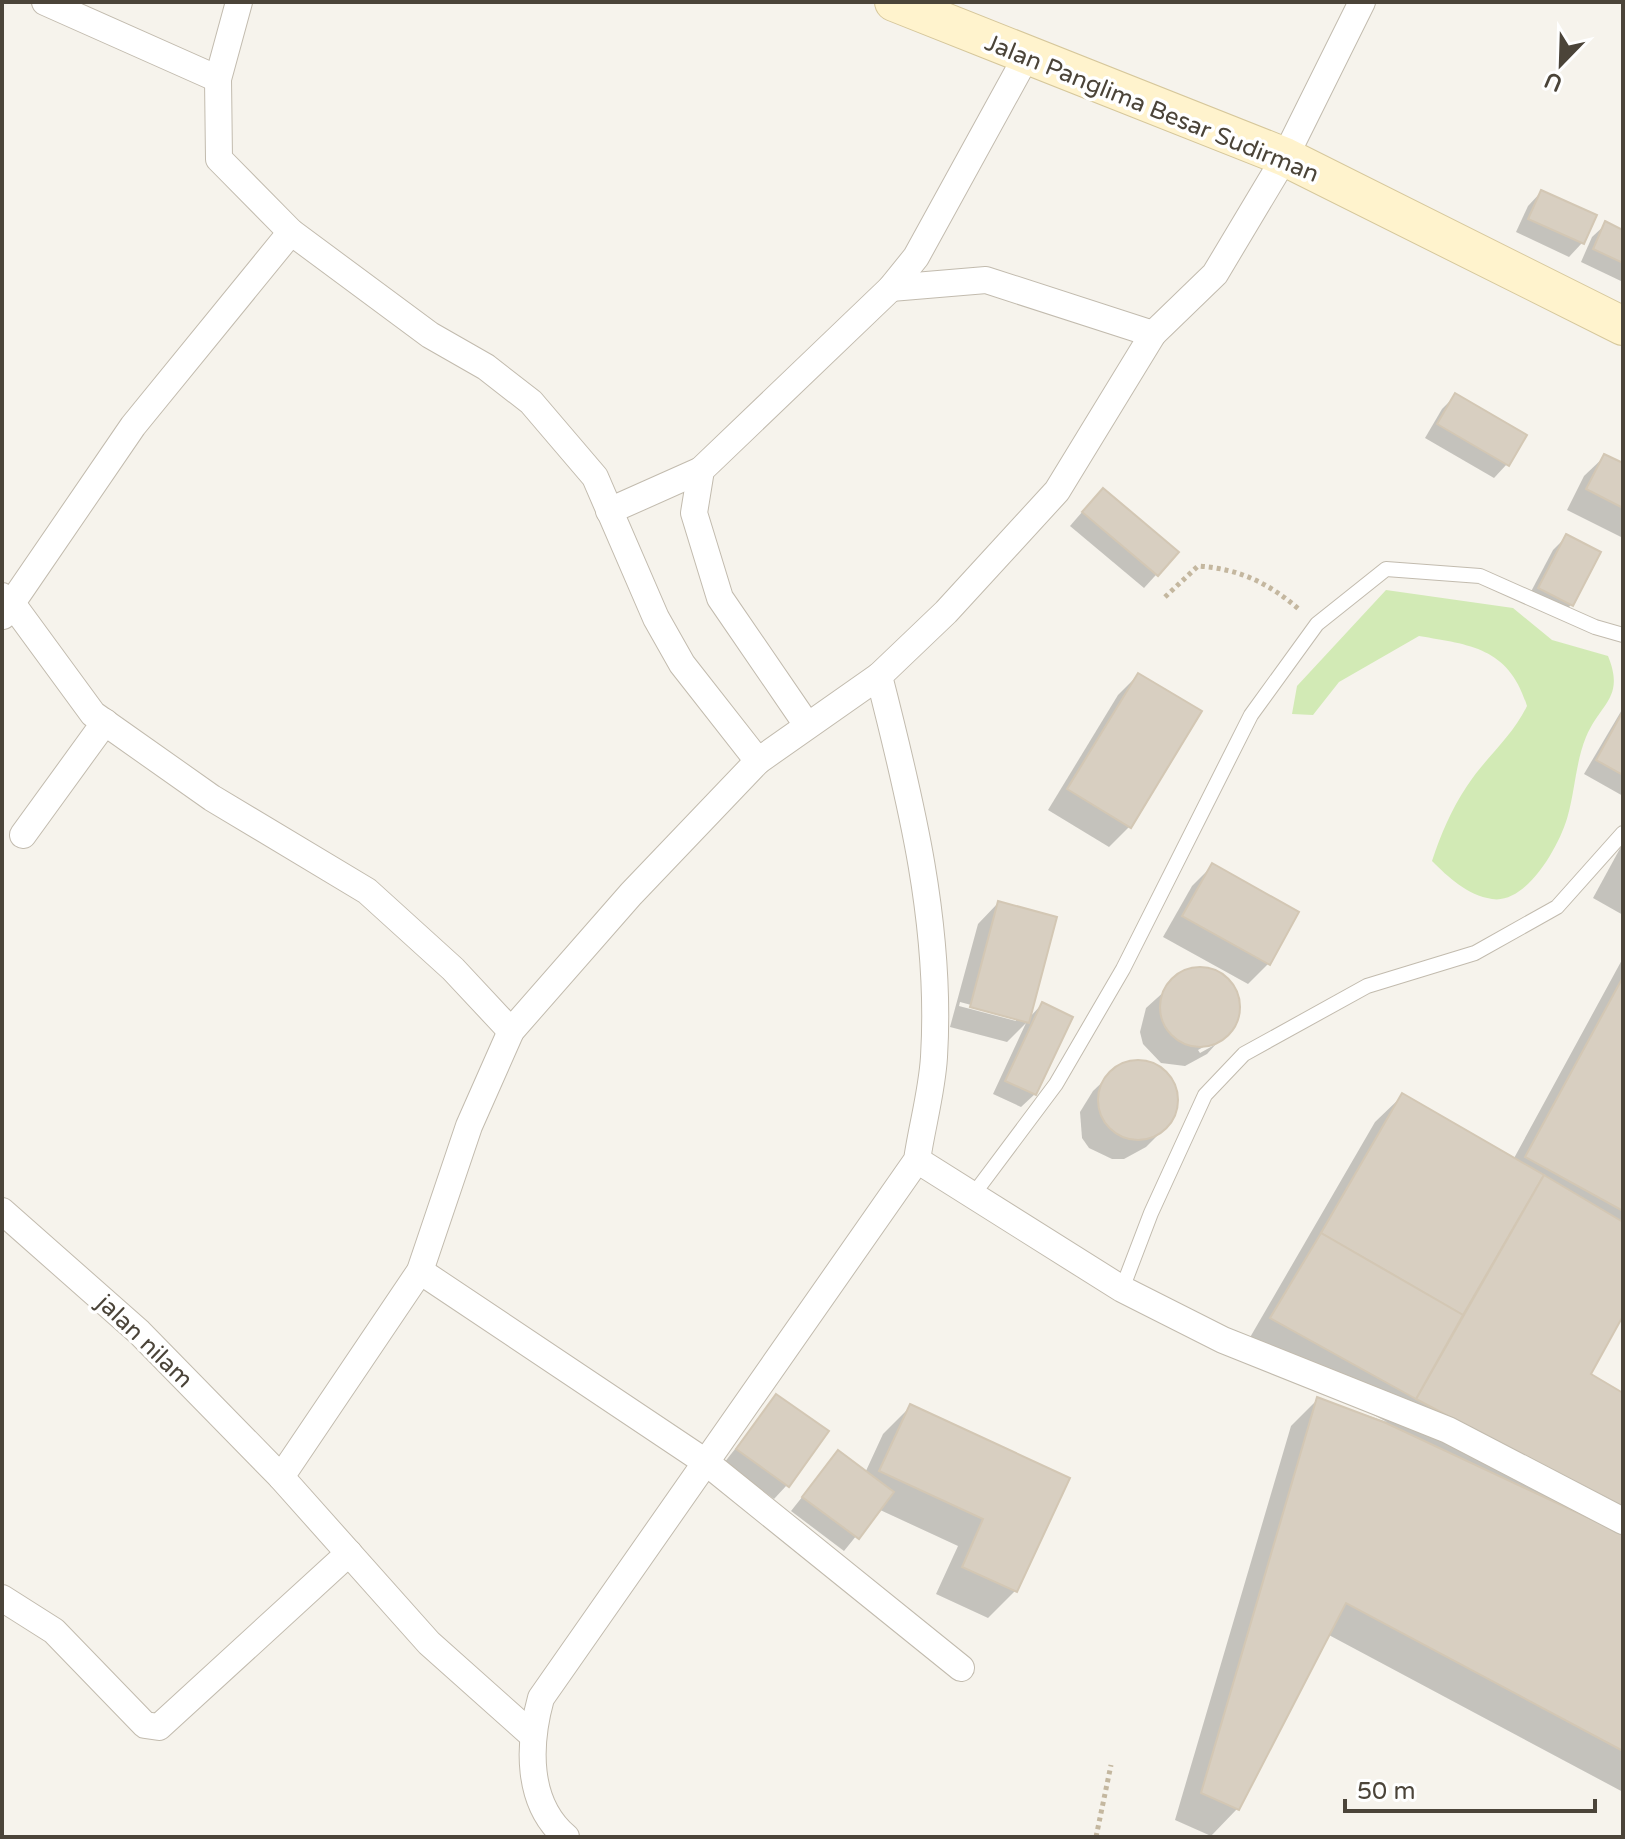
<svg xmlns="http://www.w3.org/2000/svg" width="1625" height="1839" font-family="'Varela Round',sans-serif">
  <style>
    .green { fill: #d2eab5 }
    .shadow { fill: #0003; fill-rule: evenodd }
    .building { fill: #d8cfc1; stroke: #d3c7b4; stroke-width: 2 }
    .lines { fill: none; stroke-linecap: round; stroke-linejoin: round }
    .service-casing { stroke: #c2bbae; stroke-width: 16 }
    .minor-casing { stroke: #c2bbae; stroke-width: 28 }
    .secondary-casing { stroke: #d6c79b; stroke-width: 40 }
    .path { stroke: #c4b79f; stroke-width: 5; stroke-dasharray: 4 4; stroke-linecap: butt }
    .service { stroke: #fff; stroke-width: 14 }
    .minor { stroke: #fff; stroke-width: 26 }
    .secondary { stroke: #fff3cd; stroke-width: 38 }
    .labels { text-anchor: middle; stroke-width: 7; stroke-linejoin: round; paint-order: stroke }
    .street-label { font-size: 24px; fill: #4b4439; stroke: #fff }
  </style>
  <rect width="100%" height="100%" fill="#f6f3ec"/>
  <path class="green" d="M1386,590L1513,608L1552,640L1608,656C1625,698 1601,702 1586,737C1576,761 1575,790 1568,815C1561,843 1527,905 1492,899C1467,895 1448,877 1432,861C1441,834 1451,810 1467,786C1486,757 1512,737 1527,706C1509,648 1472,645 1419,636L1339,682L1313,715L1292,714L1297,686Z"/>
  <g class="shadow">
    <polygon points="1541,192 1582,243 1569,257 1516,232 1528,206"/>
    <polygon points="1606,224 1623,232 1623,282 1581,262 1592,237"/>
    <polygon points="1455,396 1507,464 1494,478 1425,438 1442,409"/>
    <polygon points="1605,456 1623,465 1623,538 1567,510 1584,476"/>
    <polygon points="1089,504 1176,553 1144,588 1070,526"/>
    <polygon points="1566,537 1572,604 1558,618 1526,601 1553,550"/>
    <polygon points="1138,675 1129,827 1109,847 1048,810 1118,695"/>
    <polygon points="1623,708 1623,796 1584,774"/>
    <polygon points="1623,843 1623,915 1593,898"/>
    <polygon points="1212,866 1297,913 1268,964 1248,984 1163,937 1192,886"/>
    <path d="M998,903L1028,1019L1042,1004L1035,1094L1021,1107L993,1094L1026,1023L1007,1042L950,1027L978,924ZM960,1002L1016,1017V1021L959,1006Z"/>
    <polygon points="1623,958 1623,1312 1588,1375 1623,1395 1623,1792 1327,1634 1237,1809 1211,1836 1175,1820 1291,1426 1318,1399 1387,1422 1245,1346 1375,1122 1402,1096 1513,1160"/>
    <path d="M1187,971H1213L1232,987L1237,998L1235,1023L1207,1054L1185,1066L1161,1063L1143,1044L1140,1032L1146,1008ZM1218,1039V1043L1200,1053L1198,1050Z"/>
    <polygon points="1139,1061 1151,1064 1171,1080 1177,1103 1167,1126 1146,1147 1124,1159 1112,1159 1089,1148 1082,1138 1080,1112 1093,1091 1115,1070"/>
    <polygon points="777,1396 787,1485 774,1499 724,1463"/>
    <polygon points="910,1407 1067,1479 1015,1591 988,1618 936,1594 958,1546 878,1509 844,1551 791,1511 838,1452 865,1473 883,1434"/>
  </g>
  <g class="building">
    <polygon points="1541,190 1597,215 1584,244 1528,219"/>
    <polygon points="1605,221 1623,230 1623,263 1593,249"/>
    <polygon points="1455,393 1527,435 1509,466 1437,424"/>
    <polygon points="1604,454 1623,463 1623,508 1586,489"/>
    <polygon points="1103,488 1179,552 1158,576 1082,512"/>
    <polygon points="1566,534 1601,552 1573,606 1538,588"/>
    <polygon points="1138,673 1202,711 1131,828 1067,789"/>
    <polygon points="1623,711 1623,775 1596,760"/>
    <polygon points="1212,863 1299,912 1270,965 1182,916"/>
    <polygon points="998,901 1057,917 1029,1023 970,1007"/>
    <circle cx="1200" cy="1007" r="40"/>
    <polygon points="1623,977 1623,1211 1525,1157"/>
    <polygon points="1042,1002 1073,1017 1036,1095 1005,1081"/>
    <circle cx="1138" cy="1100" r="40"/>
    <polygon points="1402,1093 1544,1175 1463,1315 1321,1233"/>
    <polygon points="1544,1175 1623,1222 1623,1316 1591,1374 1623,1393 1623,1509 1416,1399"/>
    <polygon points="1321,1233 1463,1315 1416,1399 1270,1318"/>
    <polygon points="776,1394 829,1431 789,1487 736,1449"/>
    <polygon points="1317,1397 1386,1423 1623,1534 1623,1751 1346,1603 1239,1810 1201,1793"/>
    <polygon points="910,1404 1070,1478 1017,1592 962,1567 983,1519 879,1471"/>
    <polygon points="838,1450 894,1492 859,1539 802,1497"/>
  </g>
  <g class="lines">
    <g class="service-casing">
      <g id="service">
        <polyline points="973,1195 1056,1084 1123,969 1251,715 1317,624 1386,569 1480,576 1595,627 1623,635"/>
        <polyline points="1122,1289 1151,1213 1205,1095 1244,1054 1367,986 1475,953 1557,907 1623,833"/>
      </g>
    </g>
    <g class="minor-casing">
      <g id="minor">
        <polyline points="45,2 218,79"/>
        <polyline points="239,2 218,79 219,159 291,232 430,335 486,367 531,402 595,477 656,618 682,664 758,761 879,676"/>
        <polyline points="891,288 986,280 1153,334"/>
        <polyline points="609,511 701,470"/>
        <polyline points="2,596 11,602 93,714 212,798 367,891 453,969 511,1031"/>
        <polyline points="3,616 133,426 291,232"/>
        <polyline points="807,725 720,598 694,513 701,470 891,288 916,257 1026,57"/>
        <polyline points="23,835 105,722"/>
        <polyline points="917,1160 1122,1289 1223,1340 1448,1430 1623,1521"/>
        <polyline points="2,1211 139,1332 281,1477"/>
        <polyline points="420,1271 707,1463 961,1668"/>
        <polyline points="2,1598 54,1631 145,1725 159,1727 349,1553"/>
        <polyline points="531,1734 429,1643 281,1477 420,1271 469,1126 511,1031 631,894 758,761"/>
        <path d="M566,1837C526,1803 528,1745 541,1698L917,1160C922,1126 932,1091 934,1057C942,927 911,801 879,676L946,612L1057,491L1153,334L1215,274L1285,157L1362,2"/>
      </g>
    </g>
    <g class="secondary-casing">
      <polyline id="secondary" points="894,2 1285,157 1623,326"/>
    </g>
    <g class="path">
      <path d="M1165,597L1198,566C1240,569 1269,583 1301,611"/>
      <polyline points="1096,1837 1111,1765"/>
    </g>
    <use href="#service" class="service"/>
    <use href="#minor" class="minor"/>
    <use href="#secondary" class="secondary"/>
  </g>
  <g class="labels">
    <g class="street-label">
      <text transform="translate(1152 108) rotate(22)" y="8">Jalan Panglima Besar Sudirman</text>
      <text transform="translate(145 1341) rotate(44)" y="8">jalan nilam</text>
    </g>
  </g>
  <rect width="1625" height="1839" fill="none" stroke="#4b4439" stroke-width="8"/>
  <g transform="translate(1561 64) rotate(203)" stroke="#ffffff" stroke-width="6" paint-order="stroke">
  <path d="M0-6L14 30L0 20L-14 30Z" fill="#4b4439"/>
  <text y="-12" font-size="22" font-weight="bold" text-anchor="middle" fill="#4b4439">U</text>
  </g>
  <path d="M1345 1799v12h250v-12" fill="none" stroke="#4b4439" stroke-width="4"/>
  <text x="1357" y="1799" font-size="24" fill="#4b4439" stroke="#ffffff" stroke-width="6" paint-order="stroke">50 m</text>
</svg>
